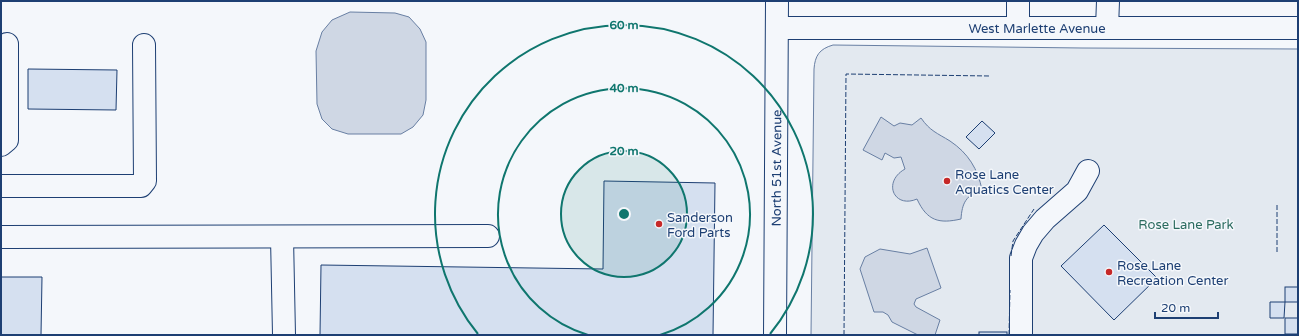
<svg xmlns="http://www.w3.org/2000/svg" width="1299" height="336" font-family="'Varela Round',sans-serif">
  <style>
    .green { fill: #e3e9f0; stroke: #687fa3 }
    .water { fill: #cfd7e4; stroke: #687fa3 }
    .building { fill: #d5e0f0; stroke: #1d3f73 }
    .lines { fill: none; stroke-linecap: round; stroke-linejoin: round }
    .minor-casing { stroke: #1d3f73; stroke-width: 24 }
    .major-casing { stroke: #1d3f73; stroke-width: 24 }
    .minor { stroke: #f4f7fb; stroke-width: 22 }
    .major { stroke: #f4f7fb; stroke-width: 22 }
    .fence { stroke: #1d3f73; stroke-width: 1; stroke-dasharray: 5 2; stroke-linecap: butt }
    .ring { fill: none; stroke: #0f766e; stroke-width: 2 }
    .poi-dot { fill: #c62828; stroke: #f4f7fb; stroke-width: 1.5 }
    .labels { text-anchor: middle; stroke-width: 3; stroke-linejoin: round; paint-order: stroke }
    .street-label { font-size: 13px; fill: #1d3f73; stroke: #f4f7fb }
    .poi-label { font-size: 13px; fill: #1d3f73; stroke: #f4f7fb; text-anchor: start }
    .park-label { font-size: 13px; fill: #2c6c60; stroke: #f4f7fb }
    .centre { fill: #0f766e; stroke: #f4f7fb; stroke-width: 2 }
    .ring-label { font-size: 12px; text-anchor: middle; font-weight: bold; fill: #0f766e; stroke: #f4f7fb; stroke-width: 3; stroke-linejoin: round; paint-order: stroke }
  </style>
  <rect width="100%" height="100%" fill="#f4f7fb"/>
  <path class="green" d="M833,45L1082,48L1298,49V335H811L814,69C815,56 819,49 833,45Z"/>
  <g class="water">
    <polygon points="350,12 395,13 409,17 420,29 426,42 426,100 423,115 413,127 401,134 348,134 332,129 322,119 317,104 316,51 322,32 332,20"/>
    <path d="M881,117L894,126L900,123L912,125L921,118C930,131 937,133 950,141C968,153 978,169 982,190C966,195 962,203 961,219C939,224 927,221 917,199C894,209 882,182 905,169L901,157L894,158L885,153L882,160L863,150Z"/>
    <polygon points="927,248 941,288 916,299 914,304 916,307 940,320 935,335 918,335 892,322 888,315 883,312 874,312 860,269 865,257 880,249 910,254"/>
  </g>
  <g class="building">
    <polygon points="28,69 117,70 116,110 28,109"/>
    <polygon points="982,121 995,133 979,149 966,137"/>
    <polygon points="604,181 715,183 713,335 320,335 321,265 603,269"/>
    <polygon points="1104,225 1157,278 1114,320 1061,266"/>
    <polygon points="1,277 42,277 41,335 1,335"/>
    <rect x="1285" y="287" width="13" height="15"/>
    <polygon points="1270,302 1285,302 1284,318 1270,318"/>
    <rect x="1285" y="318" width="13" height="16"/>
    <rect x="979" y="332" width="28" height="3"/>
  </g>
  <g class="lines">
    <g class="minor-casing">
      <g id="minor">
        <path id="s1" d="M777,28H1298"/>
        <polyline points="1018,28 1018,1"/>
        <polyline points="1107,28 1108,1"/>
        <polyline points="1,145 7,140 7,44"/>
        <polyline points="1,186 141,186 145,181 144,45"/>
        <polyline points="1,237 488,236"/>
        <polyline points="282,237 284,335"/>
        <polyline points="1021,335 1021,258 1026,245 1033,233 1045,219 1077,191 1088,171"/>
      </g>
    </g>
    <g class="major-casing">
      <g id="major">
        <path id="s2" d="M775,335L777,1"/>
      </g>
    </g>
    <use href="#minor" class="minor"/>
    <use href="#major" class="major"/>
    <g class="fence">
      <polyline points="1277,205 1277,254"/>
      <polyline points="1011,256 1013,241 1034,209"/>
      <polyline points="844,335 846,74 990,76"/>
      <polyline points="1009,335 1010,290"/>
    </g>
  </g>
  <circle cx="624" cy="214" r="63" fill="#0f766e" fill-opacity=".12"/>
  <g class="ring">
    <circle cx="624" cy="214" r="63"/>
    <path d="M588 335A126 126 0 1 1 660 335"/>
    <path d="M478 334A189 189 0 1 1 770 334"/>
  </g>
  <g class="poi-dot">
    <circle cx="947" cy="181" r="4"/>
    <circle cx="659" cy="224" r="4"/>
    <circle cx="1109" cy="272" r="4"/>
  </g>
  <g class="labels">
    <g class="street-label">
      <text dy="5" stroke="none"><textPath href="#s1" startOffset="260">West Marlette Avenue</textPath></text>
      <text dy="5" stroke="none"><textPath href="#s2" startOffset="167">North 51st Avenue</textPath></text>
    </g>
    <g class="poi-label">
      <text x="955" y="179">Rose Lane<tspan x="955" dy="15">Aquatics Center</tspan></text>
      <text x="667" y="222">Sanderson<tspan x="667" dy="15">Ford Parts</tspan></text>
      <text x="1117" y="270">Rose Lane<tspan x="1117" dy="15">Recreation Center</tspan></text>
    </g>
    <g class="park-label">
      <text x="1186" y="229">Rose Lane Park</text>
    </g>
  </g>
  <circle cx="624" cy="214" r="6" class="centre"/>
  <g class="ring-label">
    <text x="624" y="29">60 m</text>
    <text x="624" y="92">40 m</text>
    <text x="624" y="155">20 m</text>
  </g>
  <rect width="1299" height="336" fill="none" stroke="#1d3f73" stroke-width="4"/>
  <path d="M1155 312v6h63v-6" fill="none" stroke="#1d3f73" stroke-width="2"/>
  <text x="1161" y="312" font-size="12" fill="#1d3f73" stroke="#f4f7fb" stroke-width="3" paint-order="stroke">20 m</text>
</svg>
